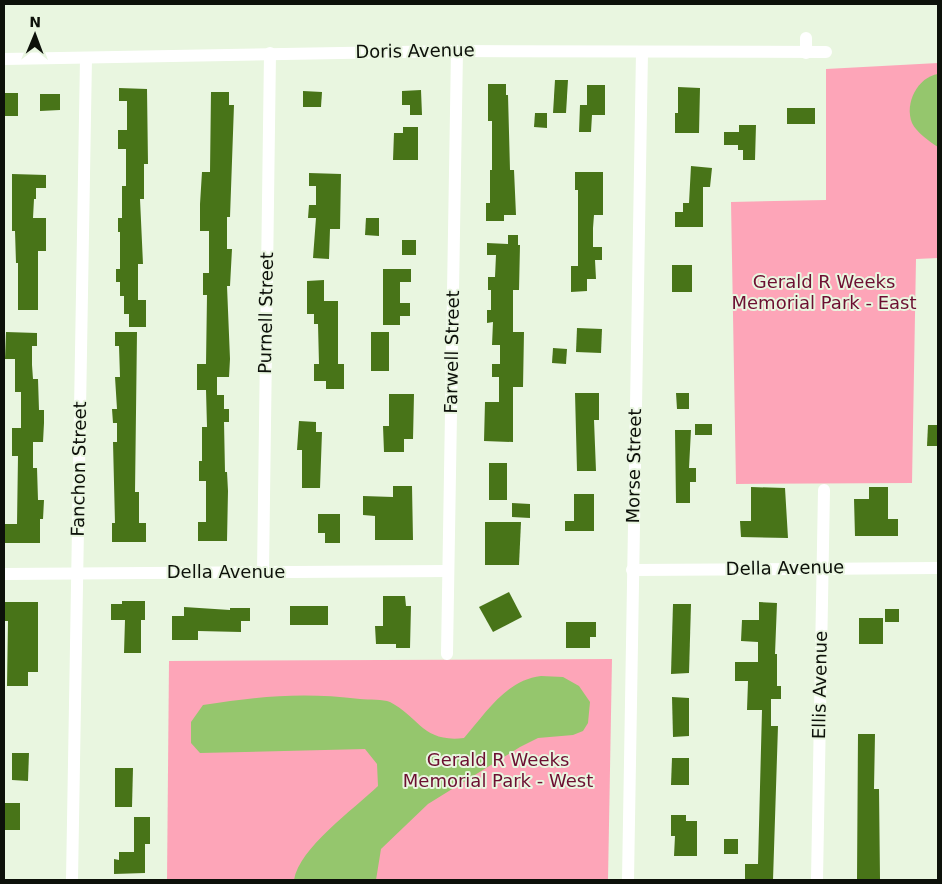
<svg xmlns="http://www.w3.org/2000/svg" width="942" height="884" font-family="'DejaVu Sans',sans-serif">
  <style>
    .green { fill: #fda5b8 }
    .water { fill: #95c66d }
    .building { fill: #487418 }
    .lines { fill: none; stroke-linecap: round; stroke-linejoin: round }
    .street { stroke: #fff; stroke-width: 12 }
    .labels { text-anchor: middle; stroke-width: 4; stroke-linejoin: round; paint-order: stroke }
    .street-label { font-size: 18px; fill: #0d110a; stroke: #e9f6e0 }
    .park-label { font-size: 18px; fill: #6c0f31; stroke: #e9f6e0 }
  </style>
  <rect width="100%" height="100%" fill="#e9f6e0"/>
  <g class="green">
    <polygon points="938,63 938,258 916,259 912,483 736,484 731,202 826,200 826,69"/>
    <polygon points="612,659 608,880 167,880 169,661"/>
  </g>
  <g class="water">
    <path d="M938,74V147C930,142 916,132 912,123C904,103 918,77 938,74Z"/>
    <path d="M541,676L563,677L579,686L590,702L588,723L583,731L573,735L538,738L520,747L428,804L381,849L376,880H294C299,848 354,809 378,786L377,764L365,749L200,753L191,743V722L203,705C260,696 303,692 360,699C369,700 383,699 390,702C419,717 423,743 464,738C486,713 506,680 541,676Z"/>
  </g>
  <g class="building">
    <polygon points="555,80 568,80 566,113 553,113"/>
    <polygon points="488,84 506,84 506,95 508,95 510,170 514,170 516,215 504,215 504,221 486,221 486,203 490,203 490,170 492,170 492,121 488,121"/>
    <polygon points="587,85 605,85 605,115 592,115 591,132 579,132 580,105 587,105"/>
    <polygon points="678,87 700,88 699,133 675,133 675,113 678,113"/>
    <polygon points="119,88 147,89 148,164 144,164 144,199 140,199 143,264 138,264 138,300 146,300 146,327 129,327 129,314 124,314 124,296 120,296 120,282 116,282 116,269 120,269 120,232 118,232 118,218 122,218 122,186 126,186 126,149 118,149 118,130 127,130 127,101 119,101"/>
    <polygon points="421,90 422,115 410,115 410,105 402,105 402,91"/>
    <polygon points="303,91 322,92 321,107 303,107"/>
    <polygon points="211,92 229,92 229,105 234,105 230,217 227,217 227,249 232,249 230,286 227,286 230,359 229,377 217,377 217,395 224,395 224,409 229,409 229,422 224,422 225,472 227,472 228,491 227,541 198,541 198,522 206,522 206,481 199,481 199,461 202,461 202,427 207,427 206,390 197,390 197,364 206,364 207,295 203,295 203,273 209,273 209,231 200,231 200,204 202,172 210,172"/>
    <rect x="4" y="93" width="14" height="23"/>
    <polygon points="40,94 60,94 60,110 40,111"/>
    <rect x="787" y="108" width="28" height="16"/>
    <polygon points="535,113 547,113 547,128 534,127"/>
    <polygon points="739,125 756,125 755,160 743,160 743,150 738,150 738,145 724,145 724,132 739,132"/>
    <polygon points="403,127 418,127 418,160 393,160 394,133 403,133"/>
    <polygon points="691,166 712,168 710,187 703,187 703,227 675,227 675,212 683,212 683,203 689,203"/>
    <polygon points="575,172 603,172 603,215 594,215 593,228 593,247 602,247 602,260 595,260 596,279 587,279 587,291 571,292 571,266 578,266 578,190 575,190"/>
    <polygon points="309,173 341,174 340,229 330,229 329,259 313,258 316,218 308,218 309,205 316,205 316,186 309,186"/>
    <polygon points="12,174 46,175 46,188 36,188 36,199 34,199 33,218 46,218 46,251 38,251 38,310 18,310 18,263 16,263 15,231 12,231"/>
    <polygon points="366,218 379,218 379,236 365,235"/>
    <polygon points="508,235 518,235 518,245 520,245 519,290 513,290 513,332 524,332 523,387 513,387 513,442 484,441 485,402 499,402 499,377 492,377 492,364 500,364 500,345 492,345 493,322 487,323 487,310 491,310 491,290 488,290 488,277 495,277 496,255 487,255 487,243 508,244"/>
    <rect x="402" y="240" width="14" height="15"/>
    <rect x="672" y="265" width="20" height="27"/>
    <polygon points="383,269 411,269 411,282 400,282 400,303 410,303 410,316 400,316 400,325 383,325"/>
    <polygon points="324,280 324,301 338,301 338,364 344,364 344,389 326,389 326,381 314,381 314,364 319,364 318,324 314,324 314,314 307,314 307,281"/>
    <polygon points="577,328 602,329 601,353 576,352"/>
    <polygon points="6,332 37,333 37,346 32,346 32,365 33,379 38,379 39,410 44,410 44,423 43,442 33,442 33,468 37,468 38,500 44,500 43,519 40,519 40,543 4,543 4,524 17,524 18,456 12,456 12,428 21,428 21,392 15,392 15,359 5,359"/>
    <polygon points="115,332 137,332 135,492 139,492 139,523 146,523 146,542 112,542 112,523 115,523 113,442 117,442 117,423 113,423 112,409 117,409 115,377 120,377 119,346 115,346"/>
    <rect x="371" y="332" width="18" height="39"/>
    <polygon points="553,348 567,349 566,364 552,363"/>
    <polygon points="575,393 599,393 599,420 594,420 596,471 577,471"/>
    <polygon points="676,393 689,393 689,409 677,409"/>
    <polygon points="389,394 414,394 413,439 404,439 404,452 384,452 383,426 389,426"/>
    <polygon points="299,421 316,422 316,432 322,432 320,488 302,488 302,450 297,450"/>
    <rect x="695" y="424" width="17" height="11"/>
    <polygon points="928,425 938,425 938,446 927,446"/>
    <polygon points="675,430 691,430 689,468 696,468 696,482 690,482 690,503 676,503"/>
    <rect x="489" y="463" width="18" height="37"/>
    <polygon points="393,486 412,486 413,540 375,540 375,516 363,515 363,496 393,497"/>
    <polygon points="751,487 785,488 788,538 741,537 740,521 751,521"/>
    <polygon points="869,487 888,487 888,519 898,519 898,536 855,536 854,499 869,499"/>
    <polygon points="574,494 594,494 594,531 565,531 565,521 574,521"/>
    <polygon points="512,503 530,504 530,518 512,517"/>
    <polygon points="318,514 340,514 340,543 325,543 325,533 318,533"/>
    <polygon points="485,522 521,522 519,565 485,565"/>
    <polygon points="509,592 522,617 493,632 479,607"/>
    <polygon points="383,596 405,596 406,606 411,606 410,648 396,648 396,644 376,644 375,626 383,626"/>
    <polygon points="122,601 145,601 145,620 141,620 141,653 124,653 125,620 111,620 111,604 122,604"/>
    <polygon points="4,602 38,602 38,672 28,672 28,686 7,686 8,621 4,621"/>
    <polygon points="759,602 777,603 775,654 777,654 777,686 781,686 781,699 771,699 771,726 778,726 773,880 745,879 745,864 758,864 762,710 747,710 748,681 735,681 735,662 758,662 758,642 741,641 742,620 759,620"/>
    <polygon points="673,604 691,604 689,673 671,674"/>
    <rect x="290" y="606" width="38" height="19"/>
    <polygon points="184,607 230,610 230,608 250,608 250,621 241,621 241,632 198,631 198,640 172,640 172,616 184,616"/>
    <rect x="885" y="609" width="14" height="13"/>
    <rect x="859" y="618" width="24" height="26"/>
    <polygon points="566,622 596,622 596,637 590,637 590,648 566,648"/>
    <polygon points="672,697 689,698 689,736 673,737"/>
    <polygon points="858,734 875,734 874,789 879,789 880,879 857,880"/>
    <polygon points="12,753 29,753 28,781 12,780"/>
    <polygon points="672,758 689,758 689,785 671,785"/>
    <polygon points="115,768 133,768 132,807 115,807"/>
    <rect x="4" y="803" width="16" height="27"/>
    <polygon points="671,815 686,815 686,821 697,821 697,856 674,856 675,836 671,836"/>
    <polygon points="134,817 150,817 150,844 145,844 145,873 114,874 114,859 119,860 119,852 134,852"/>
    <rect x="724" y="839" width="14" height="15"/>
  </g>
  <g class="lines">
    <g class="street">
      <polyline points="806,53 806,38"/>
      <polyline points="4,59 457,51 826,52"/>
      <polyline points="632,570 938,568"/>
      <polyline points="263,572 270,53"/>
      <polyline points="4,574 448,571"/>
      <polyline points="447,654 457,51"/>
      <polyline points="72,880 86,58"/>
      <polyline points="628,880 642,52"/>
      <polyline points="817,880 824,490"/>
    </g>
  </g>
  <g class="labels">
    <g class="street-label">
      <text transform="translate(415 51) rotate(-1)" y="6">Doris Avenue</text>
      <text transform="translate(266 313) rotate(-89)" y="6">Purnell Street</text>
      <text transform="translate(452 352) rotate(-89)" y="6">Farwell Street</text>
      <text transform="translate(634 466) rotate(-89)" y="6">Morse Street</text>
      <text transform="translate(79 469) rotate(-89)" y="6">Fanchon Street</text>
      <text transform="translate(785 568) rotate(-1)" y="6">Della Avenue</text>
      <text x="226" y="578">Della Avenue</text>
      <text transform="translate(820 685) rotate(-89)" y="6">Ellis Avenue</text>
    </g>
    <g class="park-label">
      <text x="824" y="288">Gerald R Weeks<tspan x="824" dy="21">Memorial Park - East</tspan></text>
      <text x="498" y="766">Gerald R Weeks<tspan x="498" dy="21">Memorial Park - West</tspan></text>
    </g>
  </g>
  <rect width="942" height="884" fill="none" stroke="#0d110a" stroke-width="10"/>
  <g transform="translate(35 35) rotate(1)" stroke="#e9f6e0" stroke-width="4" paint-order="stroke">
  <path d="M0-4L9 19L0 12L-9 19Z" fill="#0d110a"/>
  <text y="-8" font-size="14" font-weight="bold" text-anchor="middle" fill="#0d110a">N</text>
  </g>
</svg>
